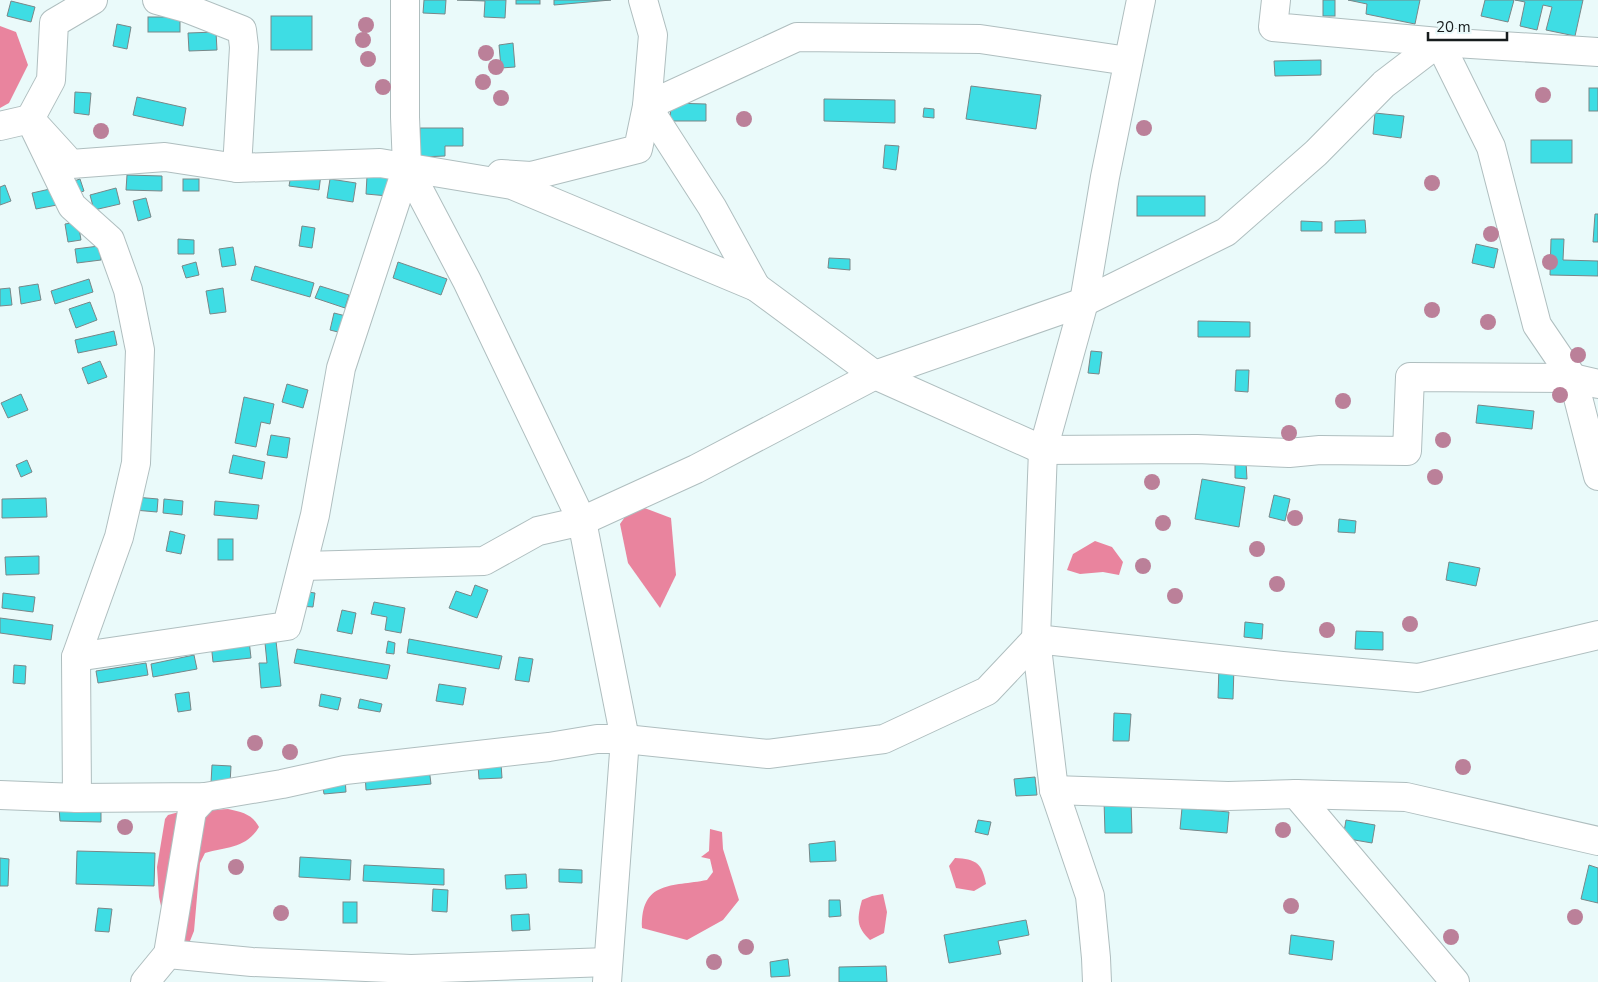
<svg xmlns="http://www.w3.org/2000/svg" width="1598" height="982" font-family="'Nunito Sans',sans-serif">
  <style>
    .water { fill: #e9849e }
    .building { fill: #3edde4; stroke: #798788 }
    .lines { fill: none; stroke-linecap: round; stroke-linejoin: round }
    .minor-casing { stroke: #afbebf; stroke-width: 30 }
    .minor { stroke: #fff; stroke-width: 28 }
    .tree { fill: #bb8099 }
  </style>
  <rect width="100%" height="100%" fill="#eafafa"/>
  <g class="water">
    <polygon points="0,26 16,32 28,65 9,103 0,108"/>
    <polygon points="634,504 671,518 676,575 660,608 628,563 620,524"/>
    <polygon points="1095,541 1112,547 1123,562 1119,575 1103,572 1080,574 1067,570 1073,554"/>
    <path d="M228,809C242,812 252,814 259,827C247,848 227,847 205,853L200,863L194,931L190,941L184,944L165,924L159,897L157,867L165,819L168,815L179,812Z"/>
    <path d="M710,829L722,832L723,849L739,900L723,920L687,940L642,928C641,880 672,887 707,880L713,872L710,859L701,857L709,851Z"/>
    <path d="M955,858C976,859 982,863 986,884L974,891L956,888L949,866Z"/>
    <path d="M883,894L887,912L884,933L870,940C856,927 857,918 862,900L872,896Z"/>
  </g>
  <g class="building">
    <polygon points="424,0 446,0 445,14 423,13"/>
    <polygon points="457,0 506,0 505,18 484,17 485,1"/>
    <rect x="516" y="0" width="24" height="4"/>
    <polygon points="554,0 611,0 554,5"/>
    <rect x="1323" y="0" width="12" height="16"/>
    <polygon points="1348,0 1420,0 1415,24 1366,14 1367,4"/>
    <polygon points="1485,0 1514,0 1508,22 1481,16"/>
    <polygon points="1515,0 1583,0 1575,36 1546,30 1552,7 1543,5 1537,30 1520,26 1525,2"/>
    <polygon points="11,1 35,7 31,22 7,16"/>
    <rect x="271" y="16" width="41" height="34"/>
    <rect x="148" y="17" width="32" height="15"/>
    <polygon points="117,24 131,27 127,49 113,46"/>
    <polygon points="216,32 217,50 189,51 188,33"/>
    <polygon points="513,43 515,67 501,68 499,45"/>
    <polygon points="1321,60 1321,75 1275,76 1274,61"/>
    <polygon points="971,86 1041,95 1036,129 966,119"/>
    <rect x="1589" y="88" width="9" height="23"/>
    <polygon points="75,92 91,93 89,115 74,113"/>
    <polygon points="137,97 186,108 183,126 133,115"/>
    <polygon points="824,99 895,100 895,123 824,121"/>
    <polygon points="671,103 706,104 706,121 670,121"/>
    <polygon points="924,108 934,109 934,118 923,117"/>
    <polygon points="1375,113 1404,116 1401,138 1373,134"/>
    <polygon points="420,128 463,128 463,146 445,146 445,156 420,157"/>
    <rect x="1531" y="140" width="41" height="23"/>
    <polygon points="885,145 899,146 896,170 883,168"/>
    <polygon points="292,169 321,174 319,190 289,186"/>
    <polygon points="127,175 162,176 162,191 126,190"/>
    <polygon points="367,176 389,178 388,196 366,194"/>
    <polygon points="80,179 84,191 72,195 68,183"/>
    <rect x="183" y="179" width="16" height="12"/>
    <polygon points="330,179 356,183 353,202 327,198"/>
    <polygon points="5,185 11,201 0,205 0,187"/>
    <polygon points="59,187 62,204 36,209 32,193"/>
    <polygon points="116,188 120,204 94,210 90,195"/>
    <rect x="1137" y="196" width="68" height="20"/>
    <polygon points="146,198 151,217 138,221 133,201"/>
    <polygon points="1595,214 1598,214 1598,242 1593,242"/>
    <polygon points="1365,220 1366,233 1335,233 1335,221"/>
    <polygon points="1301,221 1322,222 1322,231 1301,231"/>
    <polygon points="78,222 81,240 68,242 65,224"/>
    <polygon points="302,226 315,228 312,248 299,246"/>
    <polygon points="178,239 194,240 194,254 178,254"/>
    <polygon points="1551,239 1564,239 1563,260 1598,261 1598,276 1550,275"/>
    <polygon points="1476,244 1498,249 1494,268 1472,263"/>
    <polygon points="99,246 101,260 77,263 75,249"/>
    <polygon points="233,247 236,265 222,267 219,249"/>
    <polygon points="829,258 850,259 850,270 828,268"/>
    <polygon points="196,262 199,275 186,278 182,266"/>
    <polygon points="398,262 447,279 441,295 393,278"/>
    <polygon points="255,266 314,283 310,297 251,280"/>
    <polygon points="89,279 93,292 55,304 51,291"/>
    <polygon points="38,284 41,300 21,304 19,287"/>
    <polygon points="320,286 349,295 345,308 315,298"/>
    <polygon points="10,288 12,305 0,306 0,289"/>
    <polygon points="223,288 226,312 210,314 206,291"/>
    <polygon points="90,302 97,320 76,328 69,309"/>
    <polygon points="334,313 346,316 342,333 330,330"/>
    <polygon points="1198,321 1250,322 1250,337 1198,337"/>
    <polygon points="114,331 117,345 78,353 75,340"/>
    <polygon points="1091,351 1102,352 1099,374 1088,373"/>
    <polygon points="100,361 107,377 88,384 82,368"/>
    <polygon points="1236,370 1249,370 1248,392 1235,391"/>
    <polygon points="287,384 308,390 303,408 282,402"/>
    <polygon points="21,394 28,410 8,418 1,403"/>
    <polygon points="244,397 274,404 270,424 261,422 256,447 235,443"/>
    <polygon points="1478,405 1534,411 1532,429 1476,423"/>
    <polygon points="271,435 290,438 287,458 267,455"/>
    <polygon points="233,455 265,462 262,479 229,473"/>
    <polygon points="27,460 32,472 21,477 16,465"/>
    <polygon points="1235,462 1246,462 1247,479 1235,478"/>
    <polygon points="1202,479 1245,487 1239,527 1195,519"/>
    <polygon points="1274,495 1290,499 1285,521 1269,517"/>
    <polygon points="135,497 158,499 157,512 134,510"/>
    <polygon points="46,498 47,517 2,518 2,499"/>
    <polygon points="164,499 183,501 182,515 163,513"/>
    <polygon points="215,501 259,505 257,519 214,515"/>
    <polygon points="1339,519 1356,521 1355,533 1338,532"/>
    <polygon points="170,531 185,535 181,554 166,551"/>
    <rect x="218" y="539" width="15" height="21"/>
    <polygon points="39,556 39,574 6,575 5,557"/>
    <polygon points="1449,562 1480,568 1476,586 1446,580"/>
    <polygon points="475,585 488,590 477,618 449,608 456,591 471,596"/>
    <polygon points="301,591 315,593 313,607 300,606"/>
    <polygon points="3,593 35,597 33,612 2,608"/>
    <polygon points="374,602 405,608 401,633 385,630 387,617 371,614"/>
    <polygon points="342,610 356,613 352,634 337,631"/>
    <polygon points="0,618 53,625 51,640 0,633"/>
    <polygon points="1245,622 1263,624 1262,639 1244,637"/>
    <polygon points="1356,631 1383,632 1383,650 1355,649"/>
    <polygon points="409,639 502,656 499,669 407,653"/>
    <polygon points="249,640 251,658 213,662 211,643"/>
    <polygon points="276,641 281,686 261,688 259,663 267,663 265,643"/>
    <polygon points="388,641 395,643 394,654 386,653"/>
    <polygon points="297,649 390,665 387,679 294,663"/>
    <polygon points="194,655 197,669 153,677 151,664"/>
    <polygon points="519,657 533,659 529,682 515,680"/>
    <polygon points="146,663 148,675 98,683 96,671"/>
    <polygon points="14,665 26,666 25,684 13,683"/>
    <polygon points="1219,666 1234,667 1233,699 1218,698"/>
    <polygon points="439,684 466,688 463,705 436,701"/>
    <polygon points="189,692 191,710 178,712 175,694"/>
    <polygon points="321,694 341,698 338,710 319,706"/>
    <polygon points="360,699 382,704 380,712 358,708"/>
    <polygon points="1114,713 1131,714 1129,741 1113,741"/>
    <polygon points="501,764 502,778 479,779 478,765"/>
    <polygon points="212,765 231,766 230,784 211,783"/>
    <polygon points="429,768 431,784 366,790 365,774"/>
    <polygon points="1035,777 1037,795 1016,796 1014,779"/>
    <polygon points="345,778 346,792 324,794 322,781"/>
    <polygon points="1104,801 1131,801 1132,833 1105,833"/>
    <polygon points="59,807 101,807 101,822 60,821"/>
    <polygon points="1182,808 1229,812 1227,833 1180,829"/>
    <polygon points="978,820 991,822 988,835 975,832"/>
    <polygon points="1346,820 1375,825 1372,843 1343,838"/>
    <polygon points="835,841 836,861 810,862 809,844"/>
    <polygon points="77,851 155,853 154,886 76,884"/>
    <polygon points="300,857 351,860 350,880 299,877"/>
    <polygon points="0,858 9,859 8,886 0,886"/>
    <polygon points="364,865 444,869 444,885 363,881"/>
    <polygon points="1589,865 1598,868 1598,903 1581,899"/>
    <polygon points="559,869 582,870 582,883 559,882"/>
    <polygon points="526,874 527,888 506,889 505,875"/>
    <polygon points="433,889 448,890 447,912 432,911"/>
    <polygon points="829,900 840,900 841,916 829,917"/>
    <rect x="343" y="902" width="14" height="21"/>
    <polygon points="98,908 112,909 109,932 95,931"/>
    <polygon points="529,914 530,930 512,931 511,915"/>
    <polygon points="1026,920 1029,935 998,941 1001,954 949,963 944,935"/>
    <polygon points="1291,935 1334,941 1332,960 1289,954"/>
    <polygon points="788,959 790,976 771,977 770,962"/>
    <polygon points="886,966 887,982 839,982 839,967"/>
  </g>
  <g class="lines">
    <g class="minor-casing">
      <g id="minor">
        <polyline points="157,0 186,8 242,30 244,47 237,168"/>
        <polyline points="643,0 653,35 647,106 712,207 756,287"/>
        <polyline points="1276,0 1273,27 1439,42 1491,147 1537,325 1573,378 1598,476"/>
        <polyline points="0,126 30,119 71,164 165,157 237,168 380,163 512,185 756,287 875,375 1043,450 1197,449 1289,453 1320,450 1407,451 1410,377 1573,378 1598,384"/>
        <polyline points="407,167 467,281 582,521 625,739 607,982"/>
        <polyline points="501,174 531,176 638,149 647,106 797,37 980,39 1128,61"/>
        <polyline points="303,566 484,561 538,531 582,521 696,469 875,375 1084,302 1226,232 1316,153 1384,84 1439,42 1598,52"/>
        <polyline points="1036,639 1282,666 1418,678 1598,635"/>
        <polyline points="76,657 287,626 315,515 341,368 407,167 405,117 405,0"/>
        <polyline points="1054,790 1228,796 1296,794 1455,982"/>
        <polyline points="1296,794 1406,797 1598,841"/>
        <polyline points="0,795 77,798 205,797 282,784 345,770 549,747 597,739 625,739 768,754 884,739 987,691 1036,639"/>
        <polyline points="77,798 76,657 119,537 136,463 140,350 128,290 110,240 72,206 30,119 51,80 54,23 93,0"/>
        <polyline points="168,954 252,962 411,969 608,962"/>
        <polyline points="145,982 168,954 192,811 205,797"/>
        <polyline points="1097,982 1096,958 1090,896 1054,790 1036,639 1043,450 1084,302 1105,177 1141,0"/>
      </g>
    </g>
    <use href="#minor" class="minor"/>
  </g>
  <g class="tree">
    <circle cx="366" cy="25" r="8"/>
    <circle cx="363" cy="40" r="8"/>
    <circle cx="486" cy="53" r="8"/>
    <circle cx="368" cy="59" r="8"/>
    <circle cx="496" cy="67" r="8"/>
    <circle cx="483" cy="82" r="8"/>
    <circle cx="383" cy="87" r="8"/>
    <circle cx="1543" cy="95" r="8"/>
    <circle cx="501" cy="98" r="8"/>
    <circle cx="744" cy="119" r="8"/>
    <circle cx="1144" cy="128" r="8"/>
    <circle cx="101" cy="131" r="8"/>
    <circle cx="1432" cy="183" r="8"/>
    <circle cx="1491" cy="234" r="8"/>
    <circle cx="1550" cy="262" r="8"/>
    <circle cx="1432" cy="310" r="8"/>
    <circle cx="1488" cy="322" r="8"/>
    <circle cx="1578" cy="355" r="8"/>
    <circle cx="1560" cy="395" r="8"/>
    <circle cx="1343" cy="401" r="8"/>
    <circle cx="1289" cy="433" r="8"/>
    <circle cx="1443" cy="440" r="8"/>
    <circle cx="1435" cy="477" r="8"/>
    <circle cx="1152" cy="482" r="8"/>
    <circle cx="1295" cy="518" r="8"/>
    <circle cx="1163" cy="523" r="8"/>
    <circle cx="1257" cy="549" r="8"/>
    <circle cx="1143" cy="566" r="8"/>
    <circle cx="1277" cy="584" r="8"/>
    <circle cx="1175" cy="596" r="8"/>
    <circle cx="1410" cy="624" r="8"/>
    <circle cx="1327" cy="630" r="8"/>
    <circle cx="255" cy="743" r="8"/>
    <circle cx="290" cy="752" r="8"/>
    <circle cx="1463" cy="767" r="8"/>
    <circle cx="125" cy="827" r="8"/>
    <circle cx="1283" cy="830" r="8"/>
    <circle cx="236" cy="867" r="8"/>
    <circle cx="1291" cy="906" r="8"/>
    <circle cx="281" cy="913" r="8"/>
    <circle cx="1575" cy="917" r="8"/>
    <circle cx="1451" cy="937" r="8"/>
    <circle cx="746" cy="947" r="8"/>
    <circle cx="714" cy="962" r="8"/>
  </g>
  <path d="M1428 32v8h79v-8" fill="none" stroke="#171c1d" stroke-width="2.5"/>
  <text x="1436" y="32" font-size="15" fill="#171c1d" stroke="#eafafa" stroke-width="4" paint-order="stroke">20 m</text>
</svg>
